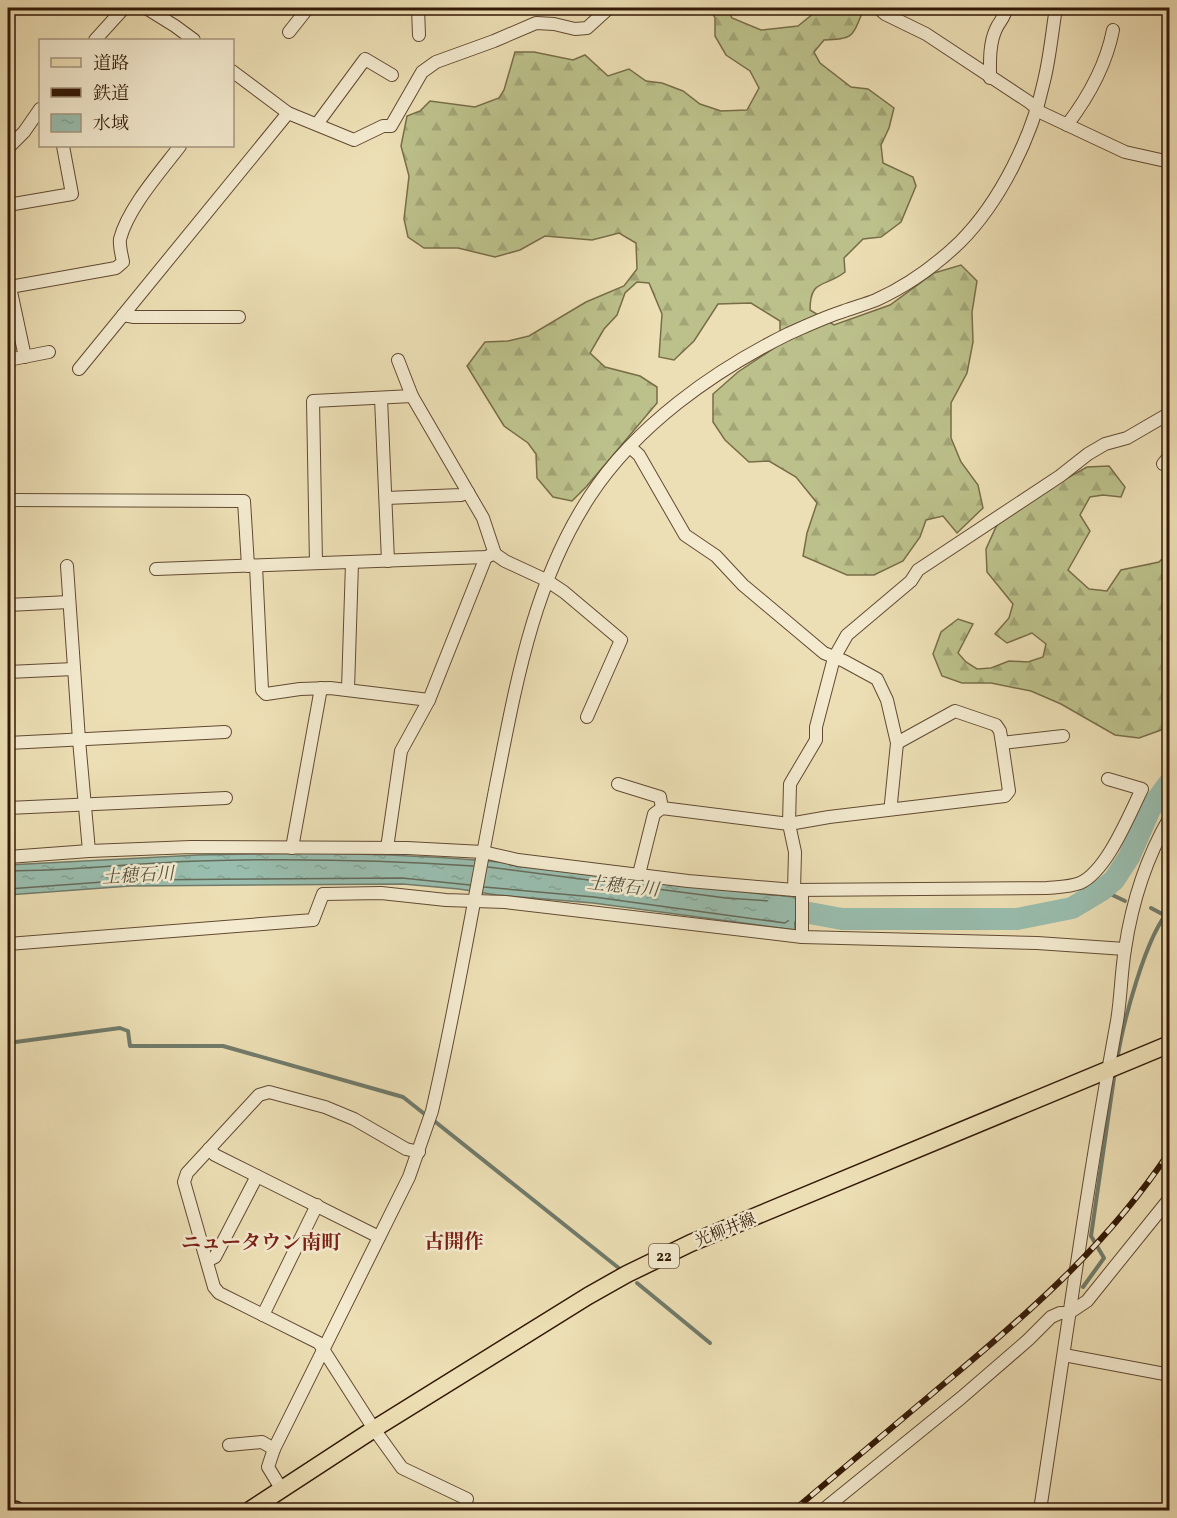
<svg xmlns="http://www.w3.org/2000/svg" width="1177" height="1518" font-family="Vollkorn,'Noto Serif JP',serif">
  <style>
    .forest { fill: url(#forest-firs); stroke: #786d48; stroke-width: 1.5 }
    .water { fill: url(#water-ripples); stroke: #707b6b; stroke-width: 1.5 }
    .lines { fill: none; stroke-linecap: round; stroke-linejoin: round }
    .shore { stroke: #666b5a; stroke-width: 1.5 }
    .stream { stroke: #707b6b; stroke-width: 4 }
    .river { stroke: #99bdae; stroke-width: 22 }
    .minor-casing { stroke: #624a32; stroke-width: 14 }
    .major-casing { stroke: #331906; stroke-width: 19 }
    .minor { stroke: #f3eacf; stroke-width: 12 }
    .major { stroke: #eddfb5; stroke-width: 16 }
    .rail-casing { stroke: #331906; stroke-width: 6 }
    .rail { stroke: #f3eacf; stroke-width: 4; stroke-dasharray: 11; stroke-linecap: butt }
    .labels { text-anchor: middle; stroke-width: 5; stroke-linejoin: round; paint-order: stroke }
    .shield { fill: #f3eacf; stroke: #6d5842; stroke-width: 1.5 }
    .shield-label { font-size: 15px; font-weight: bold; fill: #331906 }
    .street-label { font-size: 16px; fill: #331906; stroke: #f3eacf }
    .water-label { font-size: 18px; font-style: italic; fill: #575241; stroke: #f3eacf }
    .quarter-label { font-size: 20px; font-weight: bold; fill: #7a1f14; stroke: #f3eacf }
  </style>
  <defs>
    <pattern id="forest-firs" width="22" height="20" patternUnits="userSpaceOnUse" patternTransform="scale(1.5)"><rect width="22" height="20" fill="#bcc18b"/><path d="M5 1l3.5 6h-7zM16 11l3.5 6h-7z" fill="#a2a576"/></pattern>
    <pattern id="water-ripples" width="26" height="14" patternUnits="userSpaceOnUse" patternTransform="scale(1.5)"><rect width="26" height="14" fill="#99bdae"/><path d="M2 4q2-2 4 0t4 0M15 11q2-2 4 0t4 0" fill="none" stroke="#84a294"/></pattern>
  </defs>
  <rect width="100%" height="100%" fill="#eddfb5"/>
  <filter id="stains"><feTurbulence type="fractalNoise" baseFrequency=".00333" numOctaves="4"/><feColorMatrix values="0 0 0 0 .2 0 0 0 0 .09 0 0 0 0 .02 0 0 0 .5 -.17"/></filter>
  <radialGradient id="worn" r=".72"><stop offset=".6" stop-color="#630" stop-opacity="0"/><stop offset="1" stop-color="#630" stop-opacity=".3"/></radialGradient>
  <g class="forest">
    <path d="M710,8H727L732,18L761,30L798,26L819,9L860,8L863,11C852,37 854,39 824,40L814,52L820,63L851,87L868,89L894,108L889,128L881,145L883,163L913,177L916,186L901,222L881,237L863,239L844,258L845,272C825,288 810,278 810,310L834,325L890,305L934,273L961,265L977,281L972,312L973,342L967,373L951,403V438L961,462L978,485L983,508L957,533L943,516L926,520L920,537L903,561L874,575H847L803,556L807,533L817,503L796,477L769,461L749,462L725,440L713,422V394L738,372L780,344V321L751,303L718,304L694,341L674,360L659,357L662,314L649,283L637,282L625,293L617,315L604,329L590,353L605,367L640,376L657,387V403L586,487L572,501L553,497L537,478L536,454L528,443L504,426L467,366L485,342L508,341L529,336L586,302L624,286L637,269L636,243L619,233L592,240L545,236L520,250L495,257L458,248H424L408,237L404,219L409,176L401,146L407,116L420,111L430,101L475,107L499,98L504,90L515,52H534L573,60L585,55L608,76L629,69L646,81L662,83L683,91L700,104L721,111L747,110L759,88L750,71L726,55L715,36V18Z"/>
    <polygon points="1109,466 1125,487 1121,497 1103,495 1090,497 1080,515 1090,531 1068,570 1089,589 1107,591 1121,570 1159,562 1169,552 1169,722 1161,730 1139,738 1115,735 1061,704 1031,691 991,683 962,683 942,676 933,654 941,632 958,619 973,624 958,653 966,662 977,669 991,668 1009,661 1028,662 1043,657 1046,644 1032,633 1007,643 995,634 1009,618 1013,604 987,572 986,549 996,527 1002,519 1037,495 1087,467"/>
  </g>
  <path class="water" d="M310,853C373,854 436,856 498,862C597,871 695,889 794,897L795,930L593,903L497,895L459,889L403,884L130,886L8,895V865L198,855Z"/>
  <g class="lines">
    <g class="shore">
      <path d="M8,871C71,871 135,863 199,861C291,858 382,860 473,866"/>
      <polyline points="484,887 594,897 785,923 789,920 788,905 786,902 726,898 488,867"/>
      <polyline points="8,889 130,880 402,878 470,885"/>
    </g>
    <g class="stream">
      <polyline points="1102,890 1125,901"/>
      <polyline points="1151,908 1164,915"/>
      <polyline points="8,1043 120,1028 128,1031 130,1046 223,1046 403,1097 427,1116"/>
      <path d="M1117,1061C1122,1027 1146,933 1170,910"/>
      <polyline points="433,1120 620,1269"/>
      <polyline points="637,1283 710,1343"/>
      <polyline points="1083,1287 1104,1258 1091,1236 1115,1071"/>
    </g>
    <polyline class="river" points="777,907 842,919 1017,919 1072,908 1102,890 1114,880 1129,857 1150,809 1170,782"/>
    <g class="minor-casing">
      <g id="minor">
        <polyline points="146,8 175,26 194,40"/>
        <polyline points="418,8 419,35"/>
        <polyline points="878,8 885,14 926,34 1029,102 1042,113 1125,152 1170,162"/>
        <polyline points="289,32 308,8"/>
        <polyline points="95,40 124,8"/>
        <polyline points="232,71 288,113 354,140 383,126 391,126 422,72 436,62 494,41 536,23 554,24 575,29 587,28 609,8"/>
        <path d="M990,78C990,62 989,44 996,29C1000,20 1005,18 1006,8"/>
        <polyline points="317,124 365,59 392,75"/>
        <path d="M1067,125C1089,96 1106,66 1113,30"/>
        <polyline points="8,148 24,132 40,109"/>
        <polyline points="8,205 72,194 63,146"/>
        <polyline points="123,315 134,317 239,317"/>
        <path d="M25,357L10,287L116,268L123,262C122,256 119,246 120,239C128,208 161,171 180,146"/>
        <polyline points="8,360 49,352"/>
        <polyline points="398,360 412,396 483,518 495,554 505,561 546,580 564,592 621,640 587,717"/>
        <polyline points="79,369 288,113"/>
        <polyline points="381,398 388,561"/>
        <polyline points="630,447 639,455 685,535 716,556 743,585 824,653 844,661 877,679 887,700 897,743 891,803 893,809"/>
        <polyline points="1163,464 1170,455"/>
        <polyline points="386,498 461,495 468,492"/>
        <polyline points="8,500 244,501 248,566"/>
        <polyline points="316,563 313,401 412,396"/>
        <polyline points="67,566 79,740 89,851"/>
        <polyline points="256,566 262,690 266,694 300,689 330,688 429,700 486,557"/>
        <polyline points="156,569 486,557 491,555"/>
        <polyline points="8,605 69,602"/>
        <polyline points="8,672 74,669"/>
        <polyline points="348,689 352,563"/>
        <polyline points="8,743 225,732"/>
        <polyline points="897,743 955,711 996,725 1000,731 1002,743 1063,736"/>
        <polyline points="618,784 660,797 662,808"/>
        <polyline points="8,808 226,798"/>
        <polyline points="292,848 321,688"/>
        <polyline points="387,848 401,751 429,700"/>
        <path d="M8,857L89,851L191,847L407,848L483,852L518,860L688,881L794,890L1047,888C1057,887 1070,887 1080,883C1107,871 1129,815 1142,789L1108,779"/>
        <polyline points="639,874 654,814 662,808 789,824 829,817 1005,796 1009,791 1002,743"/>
        <polyline points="794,890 795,852 789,824 790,784 816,740 816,727 834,658 847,635 911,581 918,570 1060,476 1088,454 1105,444 1127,438 1170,413"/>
        <polyline points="802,890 802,937"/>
        <polyline points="8,944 313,920 323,894 381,893 446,900 505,902 802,937 1037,943 1125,949"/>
        <polyline points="209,1149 215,1155 379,1237"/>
        <polyline points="419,1152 406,1149 354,1119 325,1107 269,1092 259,1095 187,1173 184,1182 214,1287 219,1293 319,1343 374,1429 402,1468 467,1499"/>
        <polyline points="207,1261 215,1257 257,1176"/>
        <polyline points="263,1315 317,1205"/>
        <polyline points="1064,1355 1170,1375"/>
        <polyline points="229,1445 262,1442 274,1449"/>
        <path d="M282,1490L268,1467L274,1449L409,1177L432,1111C457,1003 475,893 496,785C516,684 533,583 590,496C636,426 713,371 788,334C806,326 825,317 844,311C855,307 866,304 876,300C907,286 936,265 960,242C1000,202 1032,137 1044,81C1050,57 1052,32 1056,8"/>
        <polyline points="823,1510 961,1398 1028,1340 1051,1317 1060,1313 1069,1313 1087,1301 1170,1198"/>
        <path d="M1040,1510C1065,1347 1087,1184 1117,1021C1121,997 1121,973 1125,949C1132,902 1146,858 1170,817"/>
      </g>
    </g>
    <g class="major-casing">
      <g id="major">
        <polyline points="8,1509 16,1510"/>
        <polyline points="250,1510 374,1429 588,1296 627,1274 691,1243 1170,1044"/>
      </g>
    </g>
    <use href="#minor" class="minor"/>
    <use href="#major" class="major"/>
    <g class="rail-casing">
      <path id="rail" d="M794,1510C844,1468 895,1425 946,1382C1030,1312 1109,1243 1170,1151"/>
    </g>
    <use href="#rail" class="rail"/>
  </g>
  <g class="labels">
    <rect class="shield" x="649" y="1244" width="30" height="24" rx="4.5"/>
    <g class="shield-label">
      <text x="664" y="1261">22</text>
    </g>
    <g class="street-label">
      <text transform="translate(725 1229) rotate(-22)" y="6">光柳井線</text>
    </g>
    <g class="water-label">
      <text transform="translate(138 875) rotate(-3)" y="6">土穂石川</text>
      <text transform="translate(623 886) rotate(6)" y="6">土穂石川</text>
    </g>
    <g class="quarter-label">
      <text x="454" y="1248">古開作</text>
      <text x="261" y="1249">ニュータウン南町</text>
    </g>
  </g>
  <rect width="1177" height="1518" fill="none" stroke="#eddfb5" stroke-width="30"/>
  <rect x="9" y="9" width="1159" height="1500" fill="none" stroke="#331906" stroke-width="3"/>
  <rect x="15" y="15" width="1147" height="1488" fill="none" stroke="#331906" stroke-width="1.5"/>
  <rect x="39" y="39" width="195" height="108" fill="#f3eacf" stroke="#a6967f" stroke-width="1.5"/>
  <rect x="51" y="58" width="30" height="9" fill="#eddfb5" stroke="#a6967f" stroke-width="1.5"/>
  <text x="93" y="69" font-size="18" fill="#331906">道路</text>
  <rect x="51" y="88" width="30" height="9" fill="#331906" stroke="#a6967f" stroke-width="1.5"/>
  <text x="93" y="99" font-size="18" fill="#331906">鉄道</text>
  <rect x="51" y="114" width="30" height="18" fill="url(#water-ripples)" stroke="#a6967f" stroke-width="1.5"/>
  <text x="93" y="129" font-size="18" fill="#331906">水域</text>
  <rect width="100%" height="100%" filter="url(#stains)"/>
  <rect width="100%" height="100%" fill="url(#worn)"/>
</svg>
